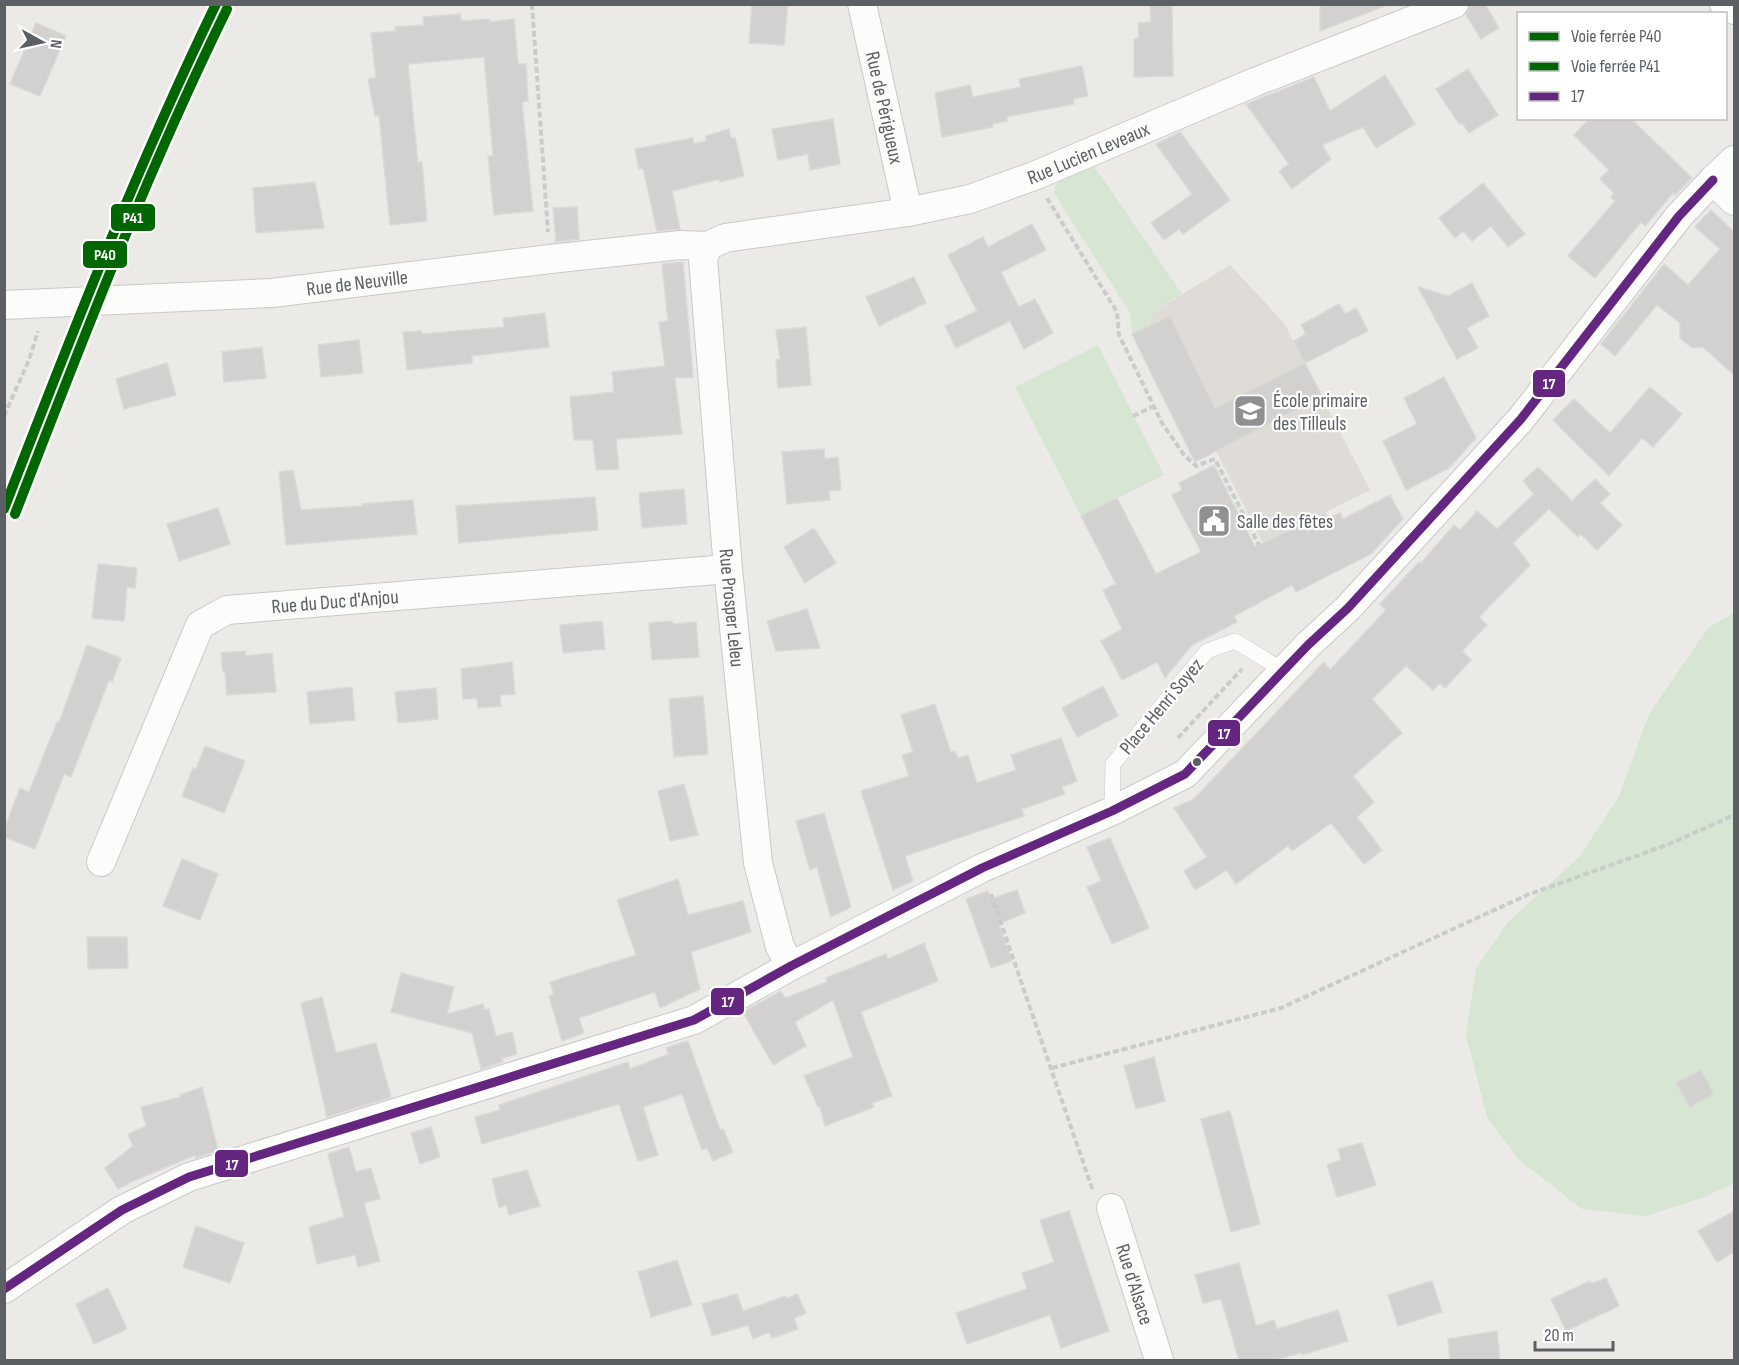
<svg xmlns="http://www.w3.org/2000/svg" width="1739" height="1365" font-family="'Sofia Sans Condensed',sans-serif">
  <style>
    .education { fill: #dfdcd7 }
    .green { fill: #d6e6d3 }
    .building { fill: #d3d1d0; stroke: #dbd9d6; stroke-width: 1.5 }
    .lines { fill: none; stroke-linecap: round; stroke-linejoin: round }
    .lane-casing { stroke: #c8c9c8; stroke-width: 16 }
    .street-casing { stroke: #c8c9c8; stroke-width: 30 }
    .path { stroke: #c8cdca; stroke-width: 4; stroke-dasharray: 6 3; stroke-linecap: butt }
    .lane { stroke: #fcfcfb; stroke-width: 15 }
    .street { stroke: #fcfcfb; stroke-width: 28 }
    .bus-1-casing { stroke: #fff; stroke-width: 14 }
    .bus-1 { stroke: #642680; stroke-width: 9 }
    .rail-1-casing { stroke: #fff; stroke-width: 15 }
    .rail-2-casing { stroke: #fff; stroke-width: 15 }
    .rail-1 { stroke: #060; stroke-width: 10 }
    .rail-2 { stroke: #060; stroke-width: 10 }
    .bus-dot { fill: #5c6064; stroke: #fff; stroke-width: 2 }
    .labels { text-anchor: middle; stroke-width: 4.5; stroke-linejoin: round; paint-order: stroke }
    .street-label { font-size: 20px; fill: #5c6064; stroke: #fff }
    .poi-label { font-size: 20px; fill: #5c6064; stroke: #fff; text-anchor: start }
    .line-badge { stroke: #fff; stroke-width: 2 }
    .badge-label { font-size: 16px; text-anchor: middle; font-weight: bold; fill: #fff }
  </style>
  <rect width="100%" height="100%" fill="#eceae7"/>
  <polygon class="education" points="1230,265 1284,323 1370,490 1263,543 1216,451 1194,461 1132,334 1149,326 1150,318 1157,310"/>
  <g class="green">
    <path d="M1092,163L1182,294C1170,302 1150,309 1149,326L1132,334L1130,313L1054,193C1055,175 1079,170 1092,163Z"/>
    <polygon points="1098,345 1164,475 1081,516 1015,387"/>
    <polygon points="1734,613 1734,1183 1705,1197 1646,1216 1582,1209 1518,1159 1487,1117 1466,1035 1476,968 1508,922 1580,856 1619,796 1649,714 1708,628"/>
  </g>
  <g class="building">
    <polygon points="752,4 788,4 784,45 749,43"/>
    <polygon points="1150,4 1172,4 1173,76 1134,77 1134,39 1139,38 1138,23 1151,22"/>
    <polygon points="1320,4 1384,4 1385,6 1320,31"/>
    <polygon points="1470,4 1485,4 1499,28 1481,39 1466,15"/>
    <polygon points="460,14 461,21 490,19 490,22 514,19 518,64 526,64 528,101 522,102 533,211 494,215 488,156 493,156 484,57 408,64 418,163 422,162 427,221 390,225 379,115 375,116 368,79 376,78 371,33 396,31 395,27 424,25 423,17"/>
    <polygon points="36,23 66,36 40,96 10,84"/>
    <polygon points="1082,66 1088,96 1073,99 1074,104 1006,117 1007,121 992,124 993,127 942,137 935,93 970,85 973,97 1021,87 1019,79"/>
    <polygon points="1468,69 1498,115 1469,133 1462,123 1459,124 1436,89"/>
    <polygon points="1385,75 1415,124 1376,148 1363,127 1322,145 1331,159 1292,189 1279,171 1289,164 1246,104 1314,77 1330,111"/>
    <polygon points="1590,118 1630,118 1692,178 1675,195 1673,193 1645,226 1641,222 1595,278 1568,256 1615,201 1611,197 1614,193 1600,179 1609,170 1574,135"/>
    <polygon points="833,119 840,164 810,170 808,154 778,160 772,129"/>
    <polygon points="729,129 731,138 735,138 744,176 720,182 719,179 672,191 680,229 657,231 643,168 639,169 635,149 693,138 694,144 706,141 706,136"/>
    <polygon points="1180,132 1230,200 1183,234 1179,229 1164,240 1151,223 1192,194 1156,144"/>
    <polygon points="315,182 324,228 256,233 253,188"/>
    <polygon points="1483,183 1525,234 1508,247 1491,226 1472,241 1463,231 1455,238 1439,218"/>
    <polygon points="577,207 579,239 556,242 553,208"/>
    <polygon points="1711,210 1734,232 1734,375 1703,347 1692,348 1680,338 1680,323 1657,305 1615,356 1601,344 1664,264 1688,285 1720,249 1695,227"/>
    <polygon points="1032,224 1046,250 1001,272 1019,307 1035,299 1053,333 1024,349 1010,321 956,348 945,326 977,311 948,255 983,237 988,247"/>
    <polygon points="683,262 693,377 675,378 682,434 616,439 619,469 596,470 593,440 574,440 570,397 614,392 612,372 665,366 659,322 668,321 662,264"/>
    <polygon points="914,277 926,303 879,326 866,297"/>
    <polygon points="1472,283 1489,316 1467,328 1478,348 1457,359 1418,287 1448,296"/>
    <polygon points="1339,304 1345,314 1356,308 1368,331 1305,363 1294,341 1306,334 1301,325"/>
    <polygon points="545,313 549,347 472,356 472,363 407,370 403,332 421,331 422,334 504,327 503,318"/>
    <polygon points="1170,316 1215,408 1305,363 1322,396 1195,462 1132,334"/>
    <polygon points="806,327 811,385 778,388 776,360 780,359 776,330"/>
    <polygon points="359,340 363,373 321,377 318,345"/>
    <polygon points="262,347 266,378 224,382 222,352"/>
    <polygon points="167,363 176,395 124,409 116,379"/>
    <polygon points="1444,377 1476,438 1449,468 1406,490 1383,441 1417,424 1404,398"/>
    <polygon points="1650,387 1682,414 1653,447 1642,438 1609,476 1553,420 1574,399 1610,433"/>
    <polygon points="824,449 825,459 838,457 841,490 829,491 830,500 787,504 782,452"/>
    <polygon points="1214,465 1255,547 1325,513 1328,519 1340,513 1343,519 1390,495 1403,519 1371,554 1296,592 1292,585 1234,616 1237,622 1192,645 1165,678 1157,662 1122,680 1101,641 1122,629 1103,590 1116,584 1081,516 1117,498 1156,574 1201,552 1172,495 1182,490 1179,483"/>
    <polygon points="1538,467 1572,501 1595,479 1610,494 1600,503 1622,525 1597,550 1581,534 1578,537 1549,509 1513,543 1530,565 1479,617 1487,625 1462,651 1471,660 1445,688 1440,683 1433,690 1406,666 1372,699 1402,733 1353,776 1374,802 1357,817 1382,850 1364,864 1331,823 1292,851 1288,846 1236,884 1227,870 1195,890 1184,871 1207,857 1174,808 1194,799 1324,662 1330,670 1386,610 1380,604 1419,562 1421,563 1454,525 1460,530 1477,511 1497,529 1534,494 1523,481"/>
    <polygon points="293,470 301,510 362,506 362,504 413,500 417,534 286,545 279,472"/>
    <polygon points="684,489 687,524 642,528 639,493"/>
    <polygon points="595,497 598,530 459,543 456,506"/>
    <polygon points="218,508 230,544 179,561 167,524"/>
    <polygon points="814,528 836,563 805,583 784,547"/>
    <polygon points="98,564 137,568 135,588 127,587 124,621 92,618"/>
    <polygon points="807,609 820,648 776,651 767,621"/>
    <polygon points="602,621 605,649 563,653 560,625"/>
    <polygon points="672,621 673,624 696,622 699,657 652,660 649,623"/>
    <polygon points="87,645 121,658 112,682 109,680 71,777 64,774 35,849 4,837 4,830 20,788 29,792 57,722 59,723"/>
    <polygon points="245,651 246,656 272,653 276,692 227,695 225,672 223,672 221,653"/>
    <polygon points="512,662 515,694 500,695 501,706 478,708 477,698 463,699 461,669"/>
    <polygon points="1103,686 1118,716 1077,737 1062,708"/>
    <polygon points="352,687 355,720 310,724 307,692"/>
    <polygon points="436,688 438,719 398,723 395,692"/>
    <polygon points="703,696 708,754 674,757 669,699"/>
    <polygon points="935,704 951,753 955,751 958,758 968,755 977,783 1016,770 1011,755 1061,738 1077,781 1062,787 1065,794 1022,809 1024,816 905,856 913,881 893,890 861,791 909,776 902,755 913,752 901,715"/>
    <polygon points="205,746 245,761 224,813 182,796 193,768 196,769"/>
    <polygon points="684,784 698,835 670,841 658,791"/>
    <polygon points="824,813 851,907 831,917 817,867 810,870 796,821"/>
    <polygon points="1110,838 1149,928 1112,944 1087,887 1101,881 1087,847"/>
    <polygon points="182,859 218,874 200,920 163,906"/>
    <polygon points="678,879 688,915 743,901 751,932 691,952 700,989 660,1008 655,992 579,1018 584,1033 562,1041 549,996 554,995 550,982 636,955 617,900"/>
    <polygon points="1017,890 1025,913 999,924 1012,961 991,968 966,899 988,891 991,899"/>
    <polygon points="87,937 127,937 128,968 88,969"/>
    <polygon points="924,943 938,981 861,1012 892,1096 872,1103 874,1107 825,1126 820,1107 818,1107 804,1076 853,1057 833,1000 795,1022 806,1046 773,1065 743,1012 781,991 785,998 827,982 826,978 886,954 888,959"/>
    <polygon points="401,973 454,987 447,1014 483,1004 485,1010 489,1009 496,1036 512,1032 517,1054 502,1058 503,1062 481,1069 472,1033 391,1012"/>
    <polygon points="322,997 336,1053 376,1043 391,1097 327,1117 301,1003"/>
    <polygon points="688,1041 720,1130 723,1129 733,1152 713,1161 707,1148 702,1150 682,1094 643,1107 658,1155 638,1161 619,1104 482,1144 475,1117 500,1110 499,1105 628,1062 630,1069 669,1054 666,1048"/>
    <polygon points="1154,1057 1165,1101 1136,1109 1124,1066"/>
    <polygon points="1701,1070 1714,1094 1690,1107 1676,1083"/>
    <polygon points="202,1087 218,1150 196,1158 195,1155 131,1182 118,1189 105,1168 133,1146 128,1134 146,1126 141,1107 181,1097 180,1095"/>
    <polygon points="1230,1111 1260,1224 1231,1232 1201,1119"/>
    <polygon points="431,1127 440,1157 420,1164 411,1133"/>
    <polygon points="1362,1143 1376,1185 1337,1197 1327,1165 1341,1160 1338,1149"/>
    <polygon points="349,1147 356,1172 371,1168 380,1199 364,1203 380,1261 358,1267 355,1255 317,1264 309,1227 344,1217 328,1154"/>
    <polygon points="527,1170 540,1206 509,1215 506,1205 499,1208 492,1179"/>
    <polygon points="1069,1211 1109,1331 1061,1348 1050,1315 967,1344 956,1313 1027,1289 1022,1273 1054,1262 1040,1220"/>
    <polygon points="1734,1211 1734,1252 1717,1262 1698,1231"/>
    <polygon points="196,1226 244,1243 230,1283 183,1267"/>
    <polygon points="677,1260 692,1305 651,1317 638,1272"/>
    <polygon points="1239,1263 1256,1326 1274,1320 1277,1329 1338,1310 1348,1341 1302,1355 1301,1353 1274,1360 1239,1360 1221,1299 1203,1303 1195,1275"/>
    <polygon points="1606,1278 1619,1306 1566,1331 1551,1299 1590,1281 1591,1284"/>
    <polygon points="1432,1281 1442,1312 1398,1326 1388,1295"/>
    <polygon points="108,1288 127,1329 94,1344 76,1304"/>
    <polygon points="737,1294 743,1311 786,1296 786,1299 797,1294 806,1313 794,1318 798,1329 772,1338 769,1332 753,1339 748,1325 712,1336 702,1304"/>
    <polygon points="1497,1331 1500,1360 1450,1360 1448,1339"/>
  </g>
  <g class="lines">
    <g class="lane-casing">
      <polyline id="lane" points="1112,811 1113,764 1207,651 1235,641 1284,671"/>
    </g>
    <g class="street-casing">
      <g id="street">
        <path id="s1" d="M862,4L908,212"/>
        <polyline points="1724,4 1734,10"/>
        <polyline points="1713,180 1734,201"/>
        <path id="s2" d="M708,246L703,259L728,569L758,863L780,947L791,966"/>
        <path id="s3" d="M4,305L272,293L550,259L680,245L708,246L725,238L908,212L970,199L1034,176L1255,82L1454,4"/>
        <path id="s4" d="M101,862L200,625L227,610L728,569"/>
        <path id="s5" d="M1111,1208L1159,1360"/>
        <polyline points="4,1289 122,1210 189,1177 694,1020 791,966 982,868 1112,811 1185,774 1308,645 1348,608 1521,419 1679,216 1713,180 1734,160"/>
      </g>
    </g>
    <g class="path">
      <polyline points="532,4 548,232"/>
      <polyline points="1047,198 1117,312 1119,335 1162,423 1184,455 1196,466 1215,459 1259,545"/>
      <polyline points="4,416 29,360 38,331"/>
      <polyline points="1133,416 1154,406"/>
      <polyline points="1178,738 1242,669"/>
      <polyline points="991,894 1093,1191"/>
      <polyline points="1052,1068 1281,1008 1527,895 1667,845 1734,815"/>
    </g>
    <use href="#lane" class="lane"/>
    <use href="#street" class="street"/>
    <g class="bus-1-casing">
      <polyline id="bus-1" points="4,1289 122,1210 189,1177 694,1020 791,966 982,868 1112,811 1185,774 1308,645 1348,608 1521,419 1679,216 1713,180"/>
    </g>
    <use href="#bus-1" class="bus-1"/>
    <g class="rail-1-casing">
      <path id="rail-1" d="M4,509C70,338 136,169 216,4"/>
    </g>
    <g class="rail-2-casing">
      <path id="rail-2" d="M15,514C81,344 146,174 227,9"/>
    </g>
    <use href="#rail-1" class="rail-1"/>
    <use href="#rail-2" class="rail-2"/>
  </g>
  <defs>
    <g id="school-square" transform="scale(1.725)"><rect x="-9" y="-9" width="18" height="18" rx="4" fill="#8e9092" stroke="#fff"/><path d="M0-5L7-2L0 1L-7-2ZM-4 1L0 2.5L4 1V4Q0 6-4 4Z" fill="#fff"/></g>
    <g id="civic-square" transform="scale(1.725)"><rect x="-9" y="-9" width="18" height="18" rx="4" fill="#8e9092" stroke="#fff"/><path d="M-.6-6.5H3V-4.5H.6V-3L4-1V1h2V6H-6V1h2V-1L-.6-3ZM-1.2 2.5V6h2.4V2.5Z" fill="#fff"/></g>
  </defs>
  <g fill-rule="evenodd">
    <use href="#school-square" x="1250" y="411"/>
    <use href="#civic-square" x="1214" y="521"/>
  </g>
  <circle class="bus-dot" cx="1197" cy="762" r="5"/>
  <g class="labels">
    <g class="street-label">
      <text dy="7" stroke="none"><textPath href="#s1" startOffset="106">Rue de Périgueux</textPath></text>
      <text dy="7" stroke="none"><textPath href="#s3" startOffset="1101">Rue Lucien Leveaux</textPath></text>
      <text dy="7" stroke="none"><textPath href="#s3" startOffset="354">Rue de Neuville</textPath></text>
      <text dy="7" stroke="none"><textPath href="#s4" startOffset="396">Rue du Duc d'Anjou</textPath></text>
      <text dy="7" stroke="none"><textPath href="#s2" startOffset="364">Rue Prosper Leleu</textPath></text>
      <text transform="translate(1161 706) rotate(-50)" y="7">Place Henri Soyez</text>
      <text dy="7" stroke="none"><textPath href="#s5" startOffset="80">Rue d'Alsace</textPath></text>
    </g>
    <g class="poi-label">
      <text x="1273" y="407">École primaire<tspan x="1273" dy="23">des Tilleuls</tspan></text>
      <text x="1237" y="528">Salle des fêtes</text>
    </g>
  </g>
  <g class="line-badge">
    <rect x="110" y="203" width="46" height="29" rx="6" fill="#060"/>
    <rect x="82" y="240" width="46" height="29" rx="6" fill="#060"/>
    <rect x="1532" y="369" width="34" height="29" rx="6" fill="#642680"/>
    <rect x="1207" y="719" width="34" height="28" rx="6" fill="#642680"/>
    <rect x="710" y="987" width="35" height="29" rx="6" fill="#642680"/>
    <rect x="214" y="1149" width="35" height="29" rx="6" fill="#642680"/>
  </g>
  <g class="badge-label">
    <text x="133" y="223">P41</text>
    <text x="105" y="260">P40</text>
    <text x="1549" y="389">17</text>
    <text x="1224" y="739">17</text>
    <text x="728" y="1007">17</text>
    <text x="232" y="1170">17</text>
  </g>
  <rect width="1739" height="1365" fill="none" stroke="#5c6064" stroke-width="12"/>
  <rect x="1517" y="12" width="210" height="108" fill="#ffffff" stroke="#bebfc1" stroke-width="1.5"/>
  <rect x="1529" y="32" width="30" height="9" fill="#006600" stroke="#bebfc1" stroke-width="1.5"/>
  <text x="1571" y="42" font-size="18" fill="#5c6064">Voie ferrée P40</text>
  <rect x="1529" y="62" width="30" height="9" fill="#006600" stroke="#bebfc1" stroke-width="1.5"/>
  <text x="1571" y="72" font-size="18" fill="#5c6064">Voie ferrée P41</text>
  <rect x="1529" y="92" width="30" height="9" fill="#642680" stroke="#bebfc1" stroke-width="1.5"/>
  <text x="1571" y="102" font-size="18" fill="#5c6064">17</text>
  <g transform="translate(42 42) rotate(98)" stroke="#ffffff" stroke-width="4.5" paint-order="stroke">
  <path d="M0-4.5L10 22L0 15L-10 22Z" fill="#5c6064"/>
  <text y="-9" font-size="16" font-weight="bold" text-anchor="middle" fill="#5c6064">N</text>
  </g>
  <path d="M1535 1341v9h78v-9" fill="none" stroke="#5c6064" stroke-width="3"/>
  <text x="1544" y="1341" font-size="18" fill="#5c6064" stroke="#ffffff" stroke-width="4.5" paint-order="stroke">20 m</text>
</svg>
